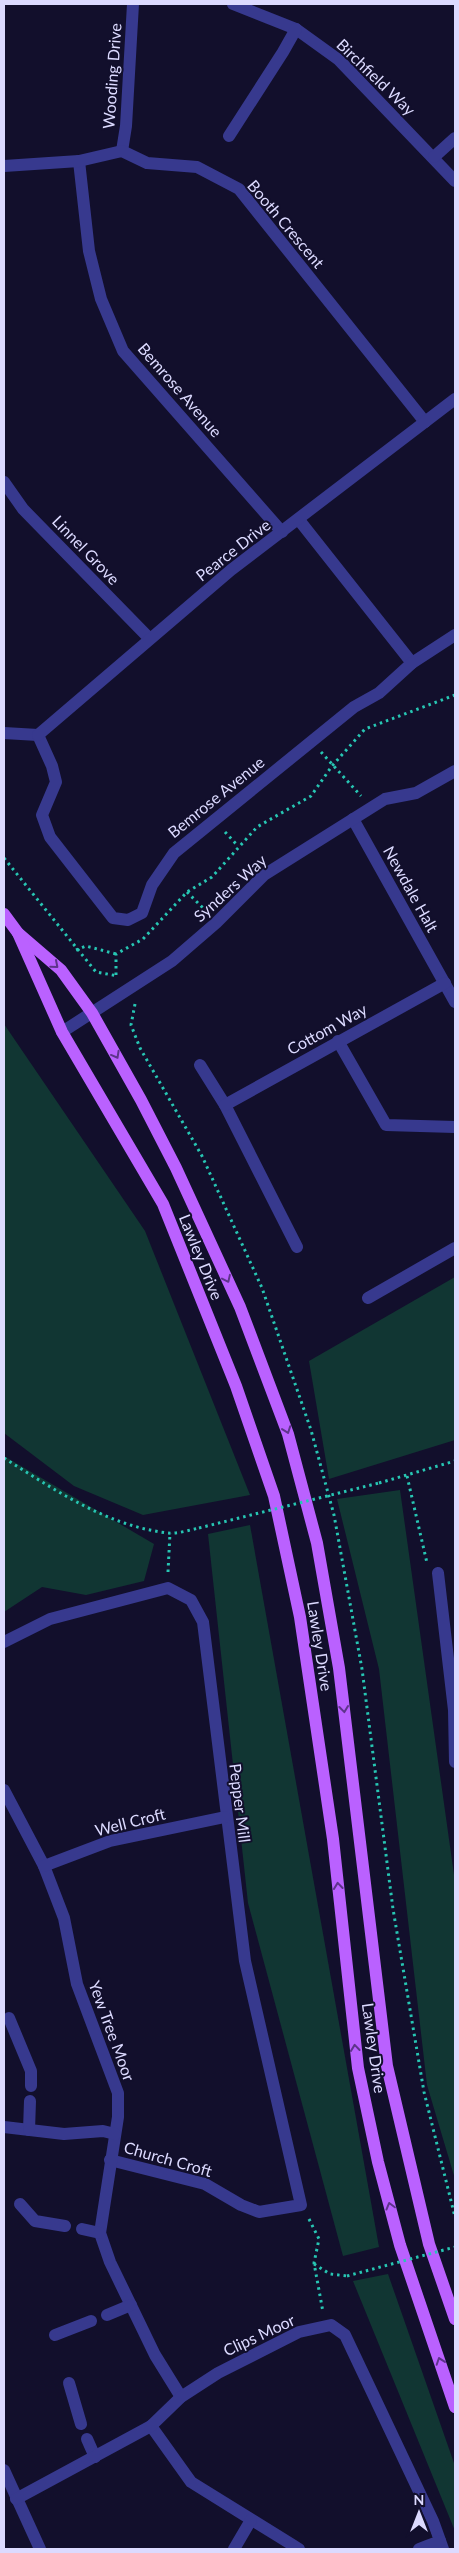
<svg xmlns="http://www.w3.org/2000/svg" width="459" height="2553" font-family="Lato,sans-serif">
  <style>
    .green { fill: #113633 }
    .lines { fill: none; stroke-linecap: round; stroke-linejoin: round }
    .path { stroke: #27c6b3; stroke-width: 3; stroke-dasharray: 2.5 4; stroke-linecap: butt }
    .minor { stroke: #37398e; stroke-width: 12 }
    .major { stroke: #ba61ff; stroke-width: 12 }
    .path-bridge { stroke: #27c6b3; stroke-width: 3; stroke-dasharray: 2.5 4; stroke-linecap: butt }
    .oneway { stroke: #5e348b }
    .labels { text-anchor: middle; stroke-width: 4; stroke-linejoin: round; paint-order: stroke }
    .street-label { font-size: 16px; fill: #dcdaff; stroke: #120f2c }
  </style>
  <rect width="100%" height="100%" fill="#120f2c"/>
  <g class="green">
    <polygon points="4,1024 145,1231 250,1495 143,1515 74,1486 4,1433"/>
    <polygon points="455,1277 455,1440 329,1479 309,1361"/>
    <polygon points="4,1456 154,1544 144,1581 86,1595 42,1587 4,1612"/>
    <polygon points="400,1490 455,1882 455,2179 427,2085 379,1669 337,1499"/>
    <polygon points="250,1525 379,2247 343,2256 248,1903 208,1534"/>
    <polygon points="388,2274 455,2466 455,2531 353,2281"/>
  </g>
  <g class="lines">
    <g class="path">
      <polyline points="321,752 361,796"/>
      <polyline points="225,832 238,846"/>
      <polyline points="4,858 96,972 118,976"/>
      <polyline points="187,892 206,911"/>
      <polyline points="76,950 86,946 116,954"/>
      <polyline points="116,975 116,954 143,939 187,892 212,877 257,827 311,796 332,766 365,729 455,695"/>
      <polyline points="135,1004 131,1025 140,1048 202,1156 262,1288 311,1430 334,1515 362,1669 393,1909 424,2092 455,2217"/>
      <path d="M4,1458C55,1490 107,1526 168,1533C178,1534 189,1530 199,1528"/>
      <polyline points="407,1476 427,1563"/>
      <polyline points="379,1483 455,1461"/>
      <polyline points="168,1572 170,1533"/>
      <polyline points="309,2219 319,2239 314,2263 323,2312"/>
      <polyline points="314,2264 330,2274 347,2276"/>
    </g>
    <g class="minor">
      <polyline points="233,4 296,29 339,60 455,181"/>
      <polyline points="229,136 283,52 296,29"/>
      <polyline points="122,151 126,126 133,4"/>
      <polyline points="434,157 455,138"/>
      <polyline points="79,161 89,251 101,299 123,351 282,532"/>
      <polyline points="4,166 79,161 122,151 147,163 197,167 239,189 425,422"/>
      <polyline points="4,482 23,509 149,638"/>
      <polyline points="299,520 412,663"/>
      <polyline points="4,733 38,735"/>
      <polyline points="38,735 52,766 56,782 42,815 50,837 113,918 128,920 142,913 152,885 174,853 354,707 379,693 412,663 455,635"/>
      <polyline points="38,735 231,570 455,399"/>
      <polyline points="353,819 455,1002"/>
      <polyline points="62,1032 172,961 216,923 264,875 385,799 416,793 455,771"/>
      <polyline points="338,1041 386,1125 455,1127"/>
      <polyline points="200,1065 225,1105 297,1247"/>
      <polyline points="225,1105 445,983"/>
      <polyline points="368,1298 455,1248"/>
      <polyline points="438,1573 454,1710 455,1762"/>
      <polyline points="4,1642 50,1619 168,1588 191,1600 203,1622 245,1961 301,2205 259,2212 241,2205 205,2184 110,2160"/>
      <polyline points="4,1790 44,1866 64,1918 77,1984 118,2093 118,2117 100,2233 110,2262 155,2355 181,2397"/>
      <polyline points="44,1866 110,1841 225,1817"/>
      <polyline points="9,2018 31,2071 31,2086"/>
      <polyline points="4,2127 64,2134 103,2131 115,2134"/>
      <polyline points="29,2130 30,2101"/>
      <polyline points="20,2204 35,2221 65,2226"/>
      <polyline points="82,2229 100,2233"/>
      <polyline points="107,2315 131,2305"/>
      <polyline points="55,2335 91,2321"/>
      <polyline points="69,2383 81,2424"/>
      <polyline points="151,2426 191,2482 299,2549"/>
      <polyline points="87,2439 95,2457"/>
      <polyline points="4,2470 40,2549"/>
      <polyline points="16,2499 151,2426 181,2397 218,2373 299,2332 331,2325 345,2335 433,2521 443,2549"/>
      <polyline points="234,2549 251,2520"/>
      <polyline points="419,2549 440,2541"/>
    </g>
    <g class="major">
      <polyline points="4,914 18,933 61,970 92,1013 141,1100 176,1168 240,1307 288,1434 317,1543 339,1668 387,2066 429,2244 455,2319"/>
      <polyline points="18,933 62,1032 163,1204 236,1386 274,1496 300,1617 333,1839 358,2068 378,2162 400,2245 455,2407"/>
    </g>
    <g class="path-bridge">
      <polyline points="199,1528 379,1483"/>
      <polyline points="347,2276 455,2247"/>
    </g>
  </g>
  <defs><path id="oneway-chevron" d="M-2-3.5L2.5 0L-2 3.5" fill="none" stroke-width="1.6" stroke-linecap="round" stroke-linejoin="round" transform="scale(1.25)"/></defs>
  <g class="oneway">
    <use href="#oneway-chevron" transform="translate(55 965) rotate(41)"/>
    <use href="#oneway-chevron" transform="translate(116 1055) rotate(61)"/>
    <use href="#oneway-chevron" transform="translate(227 1279) rotate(65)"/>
    <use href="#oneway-chevron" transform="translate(287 1430) rotate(70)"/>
    <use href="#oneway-chevron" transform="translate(344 1709) rotate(83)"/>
    <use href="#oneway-chevron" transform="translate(338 1886) rotate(-96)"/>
    <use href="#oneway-chevron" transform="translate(355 2048) rotate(-96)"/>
    <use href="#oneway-chevron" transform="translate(390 2206) rotate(-105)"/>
    <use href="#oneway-chevron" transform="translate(440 2361) rotate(-109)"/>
  </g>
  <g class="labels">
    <g class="street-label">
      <text transform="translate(112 76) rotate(-86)" y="6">Wooding Drive</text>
      <text transform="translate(376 77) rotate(44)" y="6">Birchfield Way</text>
      <text transform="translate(286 224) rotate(50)" y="6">Booth Crescent</text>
      <text transform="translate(180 390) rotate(49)" y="6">Bemrose Avenue</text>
      <text transform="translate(86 550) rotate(46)" y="6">Linnel Grove</text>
      <text transform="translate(233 550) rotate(-38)" y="6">Pearce Drive</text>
      <text transform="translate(216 797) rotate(-39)" y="6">Bemrose Avenue</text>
      <text transform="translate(230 888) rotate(-42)" y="6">Synders Way</text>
      <text transform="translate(411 889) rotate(61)" y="6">Newdale Halt</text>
      <text transform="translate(327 1029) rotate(-29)" y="6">Cottom Way</text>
      <text transform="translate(201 1257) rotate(68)" y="6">Lawley Drive</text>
      <text transform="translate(320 1646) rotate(81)" y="6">Lawley Drive</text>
      <text transform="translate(240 1803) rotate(83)" y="6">Pepper Mill</text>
      <text transform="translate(130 1822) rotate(-14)" y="6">Well Croft</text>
      <text transform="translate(112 2031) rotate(70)" y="6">Yew Tree Moor</text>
      <text transform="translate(374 2048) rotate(82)" y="6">Lawley Drive</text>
      <text transform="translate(168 2159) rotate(16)" y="6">Church Croft</text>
      <text transform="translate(259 2335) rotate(-25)" y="6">Clips Moor</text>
    </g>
  </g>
  <rect width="459" height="2553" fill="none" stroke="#dcdaff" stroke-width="10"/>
  <g transform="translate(419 2513)" stroke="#120f2c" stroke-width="4" paint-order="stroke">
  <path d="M0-4L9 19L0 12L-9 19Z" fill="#dcdaff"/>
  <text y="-8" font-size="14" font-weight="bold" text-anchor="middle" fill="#dcdaff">N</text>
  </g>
</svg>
